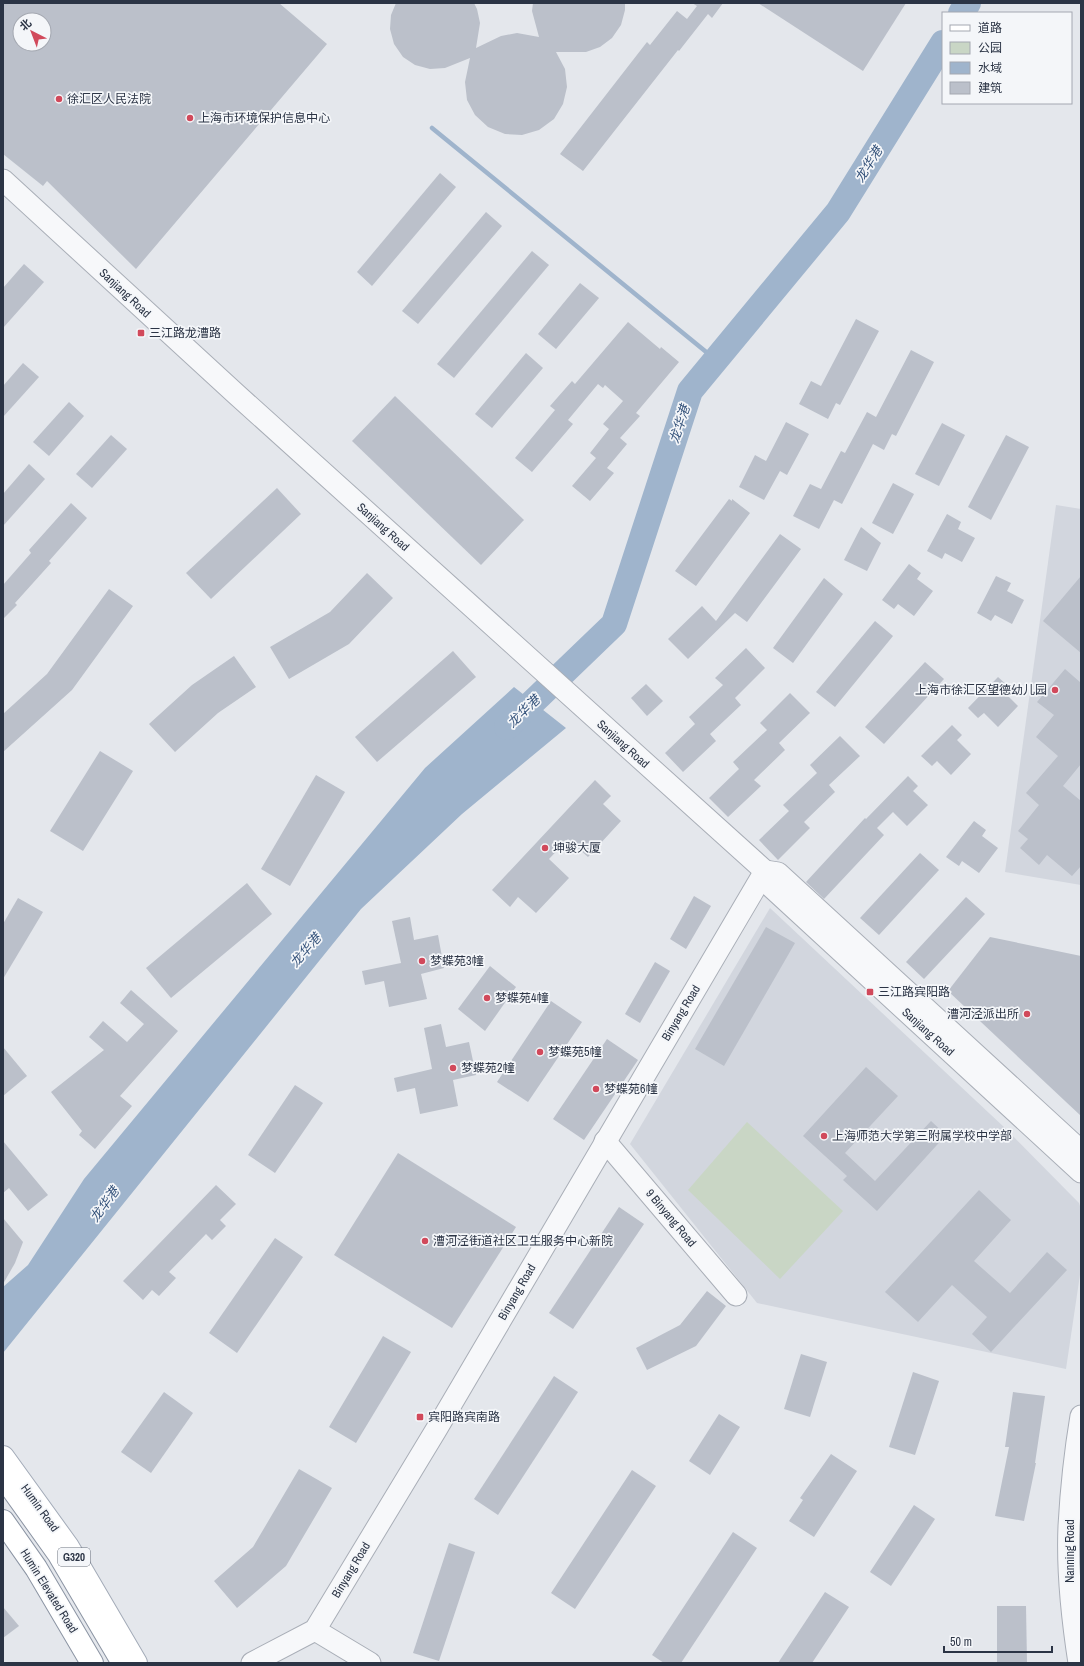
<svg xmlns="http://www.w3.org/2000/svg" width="1084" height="1666" font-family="'Archivo Narrow','Noto Sans SC',sans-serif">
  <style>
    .built { fill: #d2d6de }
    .green { fill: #c9d6c5 }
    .water { fill: #9fb4cc }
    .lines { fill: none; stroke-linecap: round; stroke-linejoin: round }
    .stream { stroke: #9fb4cc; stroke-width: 4.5 }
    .river { stroke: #9fb4cc; stroke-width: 26 }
    .building { fill: #bbc0ca; fill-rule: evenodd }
    .minor-casing { stroke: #a9aeb7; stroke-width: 23 }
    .major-casing { stroke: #a3abb8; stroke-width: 24 }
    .highway-casing { stroke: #8b94a3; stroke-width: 24 }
    .minor { stroke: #f7f8fa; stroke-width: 21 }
    .major { stroke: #fff; stroke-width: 22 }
    .highway { stroke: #fff; stroke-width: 22 }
    .poi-dot { fill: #d1495b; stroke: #f4f6f9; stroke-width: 1.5 }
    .labels { text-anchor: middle; stroke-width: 3.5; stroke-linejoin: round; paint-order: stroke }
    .shield { fill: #f4f6f9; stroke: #676e7b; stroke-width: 1 }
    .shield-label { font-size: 11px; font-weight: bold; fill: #2b3445 }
    .poi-label { font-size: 12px; fill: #2b3445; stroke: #f4f6f9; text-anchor: start }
    .street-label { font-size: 12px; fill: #2b3445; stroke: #f4f6f9 }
    .water-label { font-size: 13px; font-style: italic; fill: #34527a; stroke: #f4f6f9 }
  </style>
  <rect width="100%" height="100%" fill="#e4e7ec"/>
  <g class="built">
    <polygon points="1056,505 1081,509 1081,885 1005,872"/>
    <polygon points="770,908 1005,1128 1079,1203 1081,1209 1081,1268 1066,1369 757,1303 630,1144"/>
  </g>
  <polygon class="green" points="747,1122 843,1211 780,1279 688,1190"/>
  <polygon class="water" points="514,687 566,728 462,814 361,909 3,1353 3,1287 28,1265 84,1179 425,768"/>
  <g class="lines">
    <polyline class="stream" points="432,128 716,360"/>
    <g class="river">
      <polyline points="961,13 968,3"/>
      <polyline points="507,727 614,624 690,391 838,212 943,43"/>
    </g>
  </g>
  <g class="building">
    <path d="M3,3H279L327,44L136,269L47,181L43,186L3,154ZM20,20H44V44H20Z"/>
    <polygon points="396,3 474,3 477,9 480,23 476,48 501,36 517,33 539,37 532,11 533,3 625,3 625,10 621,25 612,38 600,47 586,52 556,52 565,69 567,87 563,104 554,119 539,130 522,135 505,134 488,127 475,115 467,100 465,82 470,58 445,68 430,69 415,65 403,57 394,44 390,29 391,15"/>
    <polygon points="692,3 723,3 712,18 708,14 679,51 678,50 583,171 560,154 647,42 650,45 677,11 687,19 697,6"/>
    <polygon points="758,3 906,3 863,71"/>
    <polygon points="440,173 456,187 372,286 357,272"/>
    <polygon points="486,212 502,226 418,324 402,311"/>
    <polygon points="532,251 549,265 454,378 437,364"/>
    <polygon points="24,264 44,282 3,328 3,288"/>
    <polygon points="580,283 599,298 556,349 538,334"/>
    <polygon points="856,319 879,331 840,405 836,403 828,419 799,404 811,381 821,386"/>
    <polygon points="628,322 660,349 661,347 679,362 636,413 640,416 620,438 627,444 607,468 614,473 590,501 572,486 596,458 590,453 609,429 603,424 623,401 605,385 603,388 598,384 568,420 573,424 532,472 515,458 555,410 550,406 572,381 575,384"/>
    <polygon points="911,350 934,362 896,436 892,434 884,450 873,444 842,504 834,500 819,529 793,516 810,484 821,489 841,451 845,453 867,412 876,417"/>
    <polygon points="526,353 543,368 492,428 475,414"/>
    <polygon points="23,363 39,377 3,417 3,386"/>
    <polygon points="395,396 524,520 481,565 352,441"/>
    <polygon points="69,402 84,416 49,456 33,442"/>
    <polygon points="786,422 809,434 787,475 780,471 764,500 739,487 755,455 766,461"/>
    <polygon points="942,423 965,435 939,486 915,474"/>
    <polygon points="111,435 127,449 92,488 76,474"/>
    <polygon points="1006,435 1029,447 991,520 968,507"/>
    <polygon points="29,464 45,479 3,526 3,494"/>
    <polygon points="893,483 914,494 893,534 872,523"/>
    <polygon points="277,488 301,514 211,599 186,573"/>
    <polygon points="729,499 732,501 732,499 750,513 696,586 675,571"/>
    <polygon points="71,503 87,518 49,561 51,563 15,603 17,605 3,619 3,585 31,553 29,550"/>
    <polygon points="947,514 961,522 958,529 975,538 962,562 945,553 942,559 927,551"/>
    <polygon points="861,527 881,543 867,571 844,560"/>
    <polygon points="780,534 801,549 747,622 735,613 688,659 668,639 702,606 716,621"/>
    <polygon points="909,564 921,573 917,579 933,591 914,616 898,604 894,609 882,600"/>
    <polygon points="367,573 393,598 349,644 289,679 270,647 330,612"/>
    <polygon points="996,576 1011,583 1007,591 1024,600 1012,624 995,615 991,621 977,613"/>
    <polygon points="1081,576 1081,653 1043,621"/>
    <polygon points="824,578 843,594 793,663 773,648"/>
    <polygon points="109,589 133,606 72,690 3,752 3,714 47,674"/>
    <polygon points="875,621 893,636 835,707 816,692"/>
    <polygon points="746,648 765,668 735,698 741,705 710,734 716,741 683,772 665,753 695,724 689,717 723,685 715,678"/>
    <polygon points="453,651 476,677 377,762 355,737"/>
    <polygon points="234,656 256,687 218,713 175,752 149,724 192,685"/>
    <polygon points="925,662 944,679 884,744 865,727"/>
    <polygon points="1065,669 1081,683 1081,764 1063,786 1081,801 1081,866 1072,876 1047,855 1039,865 1020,848 1028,839 1018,831 1039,805 1026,793 1058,756 1036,737 1054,715 1037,702"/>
    <polygon points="998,677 1009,687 1004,692 1018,706 998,727 984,713 978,718 968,708"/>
    <polygon points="646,684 663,701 647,716 631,698"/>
    <polygon points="790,693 810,713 779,743 785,750 754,780 761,786 728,817 709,798 739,769 733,762 767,730 760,723"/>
    <polygon points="952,725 962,735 957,740 971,754 951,775 937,761 932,766 921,756"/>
    <polygon points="840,736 860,756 829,785 835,792 804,822 810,828 778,860 759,840 789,811 783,805 817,773 810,765"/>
    <polygon points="100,751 133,771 83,851 50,831"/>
    <polygon points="316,775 345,792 290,886 261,869"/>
    <polygon points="908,776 918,786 913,791 928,805 907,826 893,812 877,828 884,835 824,899 806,882 865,818 866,819"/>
    <polygon points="595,780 611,796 603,804 621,821 588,857 568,839 549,859 569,878 536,913 518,897 510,907 492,890"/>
    <polygon points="974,821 986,830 982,836 998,848 979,873 962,861 959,866 946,857"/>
    <polygon points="920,853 939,870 879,935 860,918"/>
    <polygon points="247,883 272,914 171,998 146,968"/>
    <polygon points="694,896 711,906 686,949 670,939"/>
    <polygon points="966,897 985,914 924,979 906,962"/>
    <polygon points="18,898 43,912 3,979 3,924"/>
    <polygon points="410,917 414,940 438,935 444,968 421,974 427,999 389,1007 384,981 365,985 362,971 401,963 392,921"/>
    <polygon points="766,927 795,943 724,1066 695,1049"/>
    <polygon points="990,937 1081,956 1081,1116 948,991"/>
    <polygon points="655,962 670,971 640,1023 625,1014"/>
    <polygon points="490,966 516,987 485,1031 458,1009"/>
    <polygon points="131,990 178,1031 120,1096 132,1106 95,1149 79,1135 82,1131 51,1092 104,1050 89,1037 103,1021 127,1042 144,1024 120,1003"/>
    <polygon points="551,1001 582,1022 528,1102 497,1082"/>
    <polygon points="441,1024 446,1047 469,1042 476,1075 453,1080 458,1106 420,1114 415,1088 397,1092 394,1078 432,1069 424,1028"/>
    <polygon points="607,1039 638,1060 584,1140 553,1119"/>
    <polygon points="3,1047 27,1076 3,1096"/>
    <polygon points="866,1067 898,1096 845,1153 875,1181 931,1121 946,1135 877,1211 843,1180 847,1176 803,1136"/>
    <polygon points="295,1085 323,1103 275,1173 248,1155"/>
    <polygon points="3,1141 48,1195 28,1211 9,1188 3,1193"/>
    <polygon points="398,1153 516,1227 452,1328 334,1255"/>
    <polygon points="216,1185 236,1204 220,1220 226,1226 212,1240 206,1234 169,1272 176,1278 159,1296 152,1290 143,1300 123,1281"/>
    <polygon points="979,1190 1011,1220 974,1261 1010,1293 1047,1252 1067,1270 991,1352 972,1334 987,1317 952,1285 918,1322 885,1292"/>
    <polygon points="619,1207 644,1224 573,1329 549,1313"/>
    <polygon points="3,1218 23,1242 15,1263 3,1284"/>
    <polygon points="275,1238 303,1257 237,1353 209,1333"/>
    <polygon points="707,1291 726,1306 696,1346 647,1370 636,1348 680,1325"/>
    <polygon points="383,1336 411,1352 356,1443 329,1427"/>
    <polygon points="801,1354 827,1362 810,1417 784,1409"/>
    <polygon points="913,1372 939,1381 915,1455 889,1447"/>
    <polygon points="554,1376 578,1392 498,1515 474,1499"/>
    <polygon points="164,1392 193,1413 151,1473 121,1452"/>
    <polygon points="1013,1392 1045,1396 1035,1463 1036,1463 1024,1521 995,1516 1009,1447 1005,1447"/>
    <polygon points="719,1414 740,1427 710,1475 689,1461"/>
    <polygon points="831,1454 857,1471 814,1537 789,1521 803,1500 800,1498"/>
    <polygon points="299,1469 332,1488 286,1566 237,1608 214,1581 253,1547"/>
    <polygon points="632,1470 656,1486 575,1609 551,1593"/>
    <polygon points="914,1505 935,1519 891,1586 870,1572"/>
    <polygon points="733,1532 757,1548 681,1663 664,1663 652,1655"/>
    <polygon points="449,1543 475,1552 439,1661 413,1653"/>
    <polygon points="825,1592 849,1607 812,1663 778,1663"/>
    <polygon points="997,1606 1026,1606 1027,1663 997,1663"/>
    <polygon points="3,1607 19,1626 3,1638"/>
  </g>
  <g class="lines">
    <g class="minor-casing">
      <g id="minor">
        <polyline points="3,180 236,394 765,871 769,885 1081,1172"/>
        <polyline points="765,871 778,873 1081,1151"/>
        <polyline points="605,1141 736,1295"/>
        <polyline points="315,1630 370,1663"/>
        <polyline points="252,1663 315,1630 436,1430 765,871"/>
        <path d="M1079,1663C1072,1618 1067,1571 1069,1526C1071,1489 1075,1452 1081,1416"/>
      </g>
    </g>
    <g class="major-casing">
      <polyline id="major" points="3,1457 68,1547 136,1663"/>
    </g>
    <g class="highway-casing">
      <g id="highway">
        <polyline points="3,1476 58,1553 123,1663"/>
        <polyline points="3,1521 36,1568 92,1663"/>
      </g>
    </g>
    <use href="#minor" class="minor"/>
    <use href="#major" class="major"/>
    <use href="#highway" class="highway"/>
  </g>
  <g class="poi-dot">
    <circle cx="59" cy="99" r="4"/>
    <circle cx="190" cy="118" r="4"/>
    <rect x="137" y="329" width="8" height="8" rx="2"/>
    <circle cx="1055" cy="690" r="4"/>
    <circle cx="545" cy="848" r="4"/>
    <circle cx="422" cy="961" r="4"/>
    <rect x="866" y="988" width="8" height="8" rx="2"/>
    <circle cx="487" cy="998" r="4"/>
    <circle cx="1027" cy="1014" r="4"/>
    <circle cx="540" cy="1052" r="4"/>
    <circle cx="453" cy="1068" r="4"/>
    <circle cx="596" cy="1089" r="4"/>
    <circle cx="824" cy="1136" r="4"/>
    <circle cx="425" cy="1241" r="4"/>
    <rect x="416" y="1413" width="8" height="8" rx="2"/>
  </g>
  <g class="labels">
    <rect class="shield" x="58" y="1548" width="32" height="18" rx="3"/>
    <g class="shield-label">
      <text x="74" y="1561">G320</text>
    </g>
    <g class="poi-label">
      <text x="67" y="103">徐汇区人民法院</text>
      <text x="198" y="122">上海市环境保护信息中心</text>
      <text x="149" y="337">三江路龙漕路</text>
      <text x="1047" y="694" text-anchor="end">上海市徐汇区望德幼儿园</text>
      <text x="553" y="852">坤骏大厦</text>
      <text x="430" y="965">梦蝶苑3幢</text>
      <text x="878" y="996">三江路宾阳路</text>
      <text x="495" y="1002">梦蝶苑4幢</text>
      <text x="1019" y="1018" text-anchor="end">漕河泾派出所</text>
      <text x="548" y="1056">梦蝶苑5幢</text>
      <text x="461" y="1072">梦蝶苑2幢</text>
      <text x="604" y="1093">梦蝶苑6幢</text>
      <text x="832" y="1140">上海师范大学第三附属学校中学部</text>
      <text x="433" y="1245">漕河泾街道社区卫生服务中心新院</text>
      <text x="428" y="1421">宾阳路宾南路</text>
    </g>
    <g class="street-label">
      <text transform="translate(125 293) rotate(43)" y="4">Sanjiang Road</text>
      <text transform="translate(383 527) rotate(42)" y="4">Sanjiang Road</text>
      <text transform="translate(623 744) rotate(42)" y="4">Sanjiang Road</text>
      <text transform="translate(681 1013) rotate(-59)" y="4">Binyang Road</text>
      <text transform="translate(928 1032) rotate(42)" y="4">Sanjiang Road</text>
      <text transform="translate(671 1218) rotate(50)" y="4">9 Binyang Road</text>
      <text transform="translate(517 1292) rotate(-60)" y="4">Binyang Road</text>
      <text transform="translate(40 1508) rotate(54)" y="4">Humin Road</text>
      <text transform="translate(1070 1551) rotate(-90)" y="4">Nanning Road</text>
      <text transform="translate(351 1570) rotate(-59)" y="4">Binyang Road</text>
      <text transform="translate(49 1591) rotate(58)" y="4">Humin Elevated Road</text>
    </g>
    <g class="water-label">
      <text transform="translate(868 164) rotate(-58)" y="5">龙华港</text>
      <text transform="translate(679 424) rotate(-72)" y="5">龙华港</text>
      <text transform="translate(523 711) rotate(-44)" y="5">龙华港</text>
      <text transform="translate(305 950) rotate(-49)" y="5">龙华港</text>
      <text transform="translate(104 1204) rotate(-54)" y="5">龙华港</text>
    </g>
  </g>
  <rect width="1084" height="1666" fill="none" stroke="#2b3445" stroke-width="8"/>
  <rect x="942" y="12" width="130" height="92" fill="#f4f6f9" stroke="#a4a8b1"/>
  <rect x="950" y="25" width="20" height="6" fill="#ffffff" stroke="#a4a8b1"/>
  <text x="978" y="32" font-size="12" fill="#2b3445">道路</text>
  <rect x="950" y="42" width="20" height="12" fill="#c9d6c5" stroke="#a4a8b1"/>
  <text x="978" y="52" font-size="12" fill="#2b3445">公园</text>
  <rect x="950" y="62" width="20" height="12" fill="#9fb4cc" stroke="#a4a8b1"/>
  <text x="978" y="72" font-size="12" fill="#2b3445">水域</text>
  <rect x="950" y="82" width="20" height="12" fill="#bbc0ca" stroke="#a4a8b1"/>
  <text x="978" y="92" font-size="12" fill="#2b3445">建筑</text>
  <g transform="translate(32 32) rotate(318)"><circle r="19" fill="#f4f6f9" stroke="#a4a8b1"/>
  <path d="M0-3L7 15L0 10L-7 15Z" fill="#d1495b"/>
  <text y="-6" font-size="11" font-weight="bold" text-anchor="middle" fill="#2b3445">北</text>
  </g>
  <path d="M944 1646v6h108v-6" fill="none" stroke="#2b3445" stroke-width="2"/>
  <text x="950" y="1646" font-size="12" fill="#2b3445" stroke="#f4f6f9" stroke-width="3" paint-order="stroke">50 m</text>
</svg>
